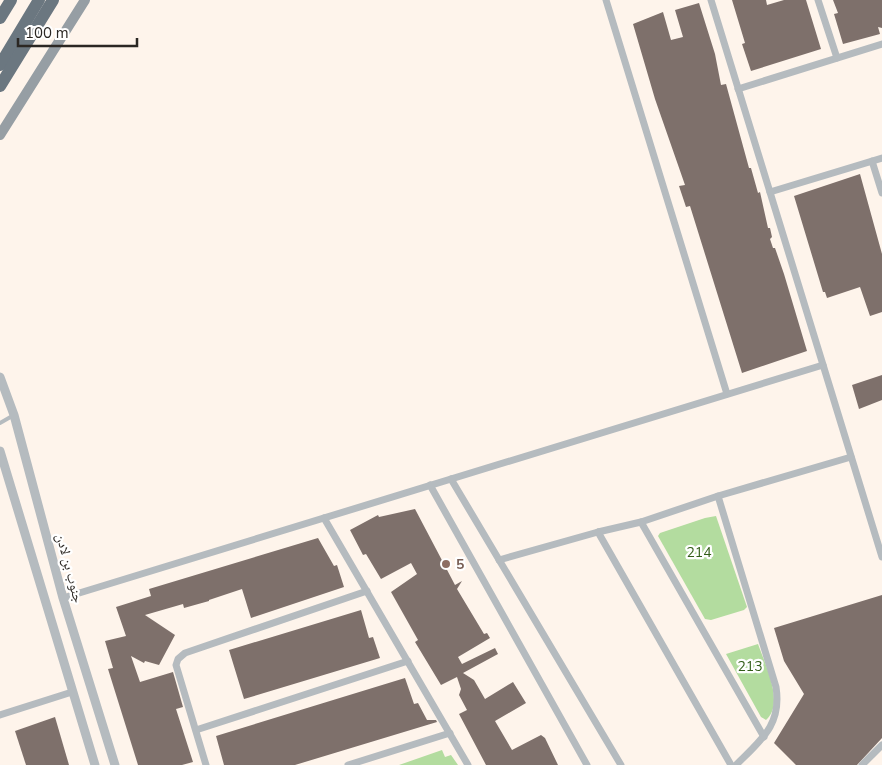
<svg xmlns="http://www.w3.org/2000/svg" width="882" height="765" font-family="'Nunito Sans','Noto Naskh Arabic',sans-serif">
  <style>
    .green { fill: #b3dc9f }
    .building { fill: #7e706b }
    .lines { fill: none; stroke-linecap: round; stroke-linejoin: round }
    .service { stroke: #b5bbbf; stroke-width: 4 }
    .minor { stroke: #b5bbbf; stroke-width: 7 }
    .tertiary { stroke: #b5bbbf; stroke-width: 9 }
    .secondary { stroke: #969ea4; stroke-width: 10 }
    .motorway { stroke: #6b7780; stroke-width: 12 }
    .education-dot { fill: #8d6e63; stroke: #fff; stroke-width: 2 }
    .labels { text-anchor: middle; stroke-width: 4.5; stroke-linejoin: round; paint-order: stroke }
    .park-label { font-size: 14px; fill: #325d17; stroke: #fff }
    .education-label { font-size: 14px; font-weight: bold; fill: #785e54; stroke: #fff; text-anchor: start }
    .street-label { font-size: 14px; fill: #2b2723; stroke: #fff }
  </style>
  <rect width="100%" height="100%" fill="#fef4eb"/>
  <g class="green">
    <polygon points="716,516 747,607 744,610 711,620 705,619 658,536 660,533 705,518"/>
    <path d="M758,644C765,664 785,704 766,720L761,717L726,654Z"/>
    <polygon points="442,750 445,757 451,755 458,765 399,765"/>
  </g>
  <g class="building">
    <polygon points="732,0 766,0 767,5 784,0 806,0 821,49 751,71 742,44 745,43"/>
    <polygon points="833,0 882,0 882,28 878,27 880,34 843,44 834,14 838,13"/>
    <polygon points="699,3 715,54 721,85 726,84 749,168 751,168 758,193 760,192 768,228 770,228 772,237 770,239 773,248 775,248 784,274 807,351 742,373 690,206 686,207 679,186 685,185 655,99 633,24 663,12 671,40 683,37 675,10"/>
    <polygon points="860,174 882,254 882,312 870,316 860,287 827,298 825,292 823,292 794,196"/>
    <polygon points="882,375 882,400 859,409 852,385"/>
    <polygon points="415,509 455,585 462,581 457,589 484,634 487,633 490,638 458,657 462,664 495,648 498,654 463,673 474,680 485,699 513,682 526,703 495,721 512,750 541,735 545,738 558,765 486,765 459,714 467,710 459,695 461,689 457,677 441,685 415,642 418,640 391,592 417,574 411,563 381,579 366,554 363,555 350,530 378,515 379,517"/>
    <polygon points="318,538 334,566 337,565 344,587 251,618 242,589 209,600 209,601 184,608 183,604 145,615 175,635 159,665 145,661 144,663 131,656 140,682 173,672 183,707 176,709 193,762 182,765 138,765 108,669 113,668 105,641 126,636 116,607 151,596 149,589"/>
    <polygon points="882,595 882,738 857,765 796,765 774,743 804,694 784,661 774,628"/>
    <polygon points="361,610 369,638 373,637 380,658 244,699 229,650"/>
    <polygon points="405,678 414,704 418,703 427,720 436,720 437,722 295,765 224,765 216,736"/>
    <polygon points="55,717 69,765 26,765 15,731"/>
  </g>
  <g class="lines">
    <polyline class="service" points="0,423 14,415"/>
    <g class="minor">
      <polyline points="606,0 727,394"/>
      <polyline points="711,0 882,557"/>
      <polyline points="818,0 837,58"/>
      <polyline points="738,89 882,44"/>
      <polyline points="872,161 882,193"/>
      <polyline points="770,192 882,158"/>
      <polyline points="451,479 621,765"/>
      <polyline points="430,485 587,765"/>
      <path d="M718,496L776,687C782,725 761,740 736,765"/>
      <polyline points="324,518 468,765"/>
      <polyline points="641,522 764,737"/>
      <polyline points="598,532 731,765"/>
      <polyline points="499,560 598,532 641,522 718,496 851,457"/>
      <polyline points="63,598 823,365"/>
      <polyline points="0,715 72,692"/>
      <polyline points="196,730 408,661"/>
      <polyline points="206,765 176,665 178,659 185,653 367,591"/>
      <polyline points="348,765 450,733"/>
      <polyline points="862,765 882,745"/>
    </g>
    <g class="tertiary">
      <polyline points="0,377 14,415 63,598 115,765"/>
      <polyline points="0,451 95,765"/>
    </g>
    <polyline class="secondary" points="0,135 85,0"/>
    <g class="motorway">
      <polyline points="0,18 11,0"/>
      <polyline points="0,65 39,0"/>
      <polyline points="0,86 53,0"/>
    </g>
  </g>
  <circle class="education-dot" cx="446" cy="564" r="5"/>
  <g class="labels">
    <g class="park-label">
      <text x="699" y="557">214</text>
      <text x="750" y="671">213</text>
    </g>
    <g class="education-label">
      <text x="456" y="569">5</text>
    </g>
    <g class="street-label">
      <text transform="translate(70 568) rotate(75)" y="5">جنوب بن لادن</text>
    </g>
  </g>
  <path d="M18 38v8h119v-8" fill="none" stroke="#2b2723" stroke-width="2.5"/>
  <text x="25" y="38" font-size="15" fill="#2b2723" stroke="#ffffff" stroke-width="4" paint-order="stroke">100 m</text>
</svg>
